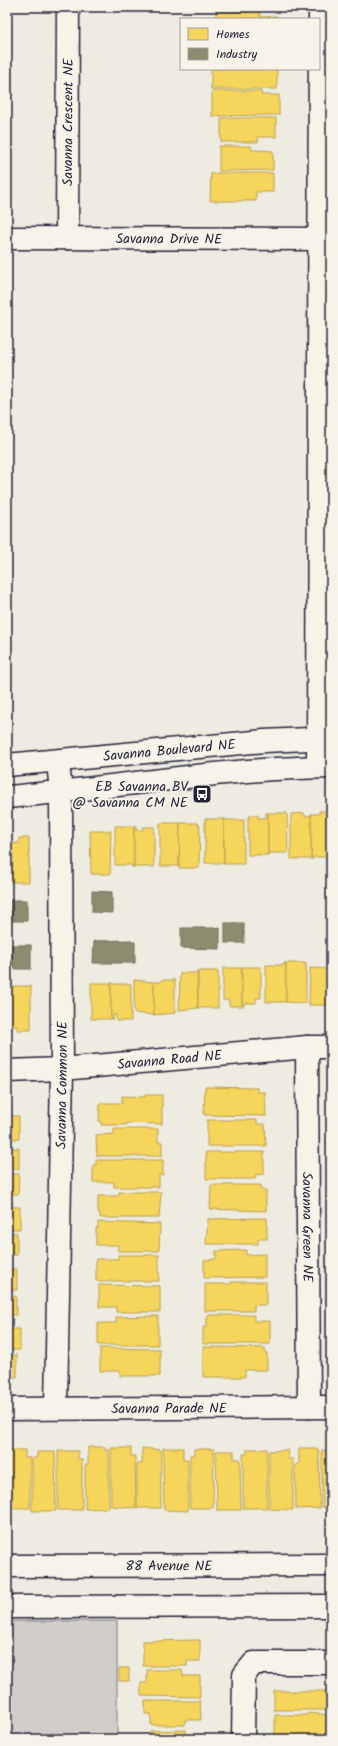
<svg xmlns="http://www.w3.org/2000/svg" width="338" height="1746" font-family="Kalam,sans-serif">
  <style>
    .green { fill: #d1cdc9; stroke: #7a7882 }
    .homes { fill: #f6d55c; stroke: #b69f52 }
    .industry { fill: #8c8c6e; stroke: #6c6c5f }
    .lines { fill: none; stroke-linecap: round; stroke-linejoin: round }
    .minor-casing { stroke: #22223b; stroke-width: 25 }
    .minor { stroke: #f7f3e8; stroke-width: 22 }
    .labels { text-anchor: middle; stroke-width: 4; stroke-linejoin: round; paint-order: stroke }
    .street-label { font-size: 14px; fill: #22223b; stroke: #f7f3e8 }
    .poi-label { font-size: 14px; fill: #22223b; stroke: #f7f3e8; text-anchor: end }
  </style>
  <rect width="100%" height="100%" fill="#eeebe1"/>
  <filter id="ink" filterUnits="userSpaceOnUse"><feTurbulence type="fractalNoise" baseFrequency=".025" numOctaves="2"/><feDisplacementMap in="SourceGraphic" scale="8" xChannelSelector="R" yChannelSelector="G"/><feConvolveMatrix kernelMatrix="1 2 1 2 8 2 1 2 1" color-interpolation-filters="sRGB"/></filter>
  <g filter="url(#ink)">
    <g class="green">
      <polygon points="331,1074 331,1365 330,1080"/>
      <rect x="7" y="1621" width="110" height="118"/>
    </g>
    <g class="homes">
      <rect x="222" y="7" width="42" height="3"/>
      <polygon points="216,12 260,12 260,17 277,16 277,19 216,19"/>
      <rect x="211" y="69" width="66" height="20"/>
      <polygon points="212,91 261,91 261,95 279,95 279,115 212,116"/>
      <polygon points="221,118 276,118 276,137 258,137 258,142 221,142"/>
      <polygon points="219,146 251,146 252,150 273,151 273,170 219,171"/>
      <polygon points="211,173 273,173 273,192 256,192 256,201 210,201"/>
      <polygon points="319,811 330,811 331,814 331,857 313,857 313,859 311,859 311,814 319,814"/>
      <polygon points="266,813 268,813 268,855 248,855 248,818 250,818 250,815 258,815 258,818 266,818"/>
      <polygon points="268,813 287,813 288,853 269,853 268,855"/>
      <polygon points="304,813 304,816 310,816 311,814 311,859 291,859 291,814"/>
      <polygon points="205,819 224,819 224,864 222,863 205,863"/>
      <polygon points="224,819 226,819 226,820 244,820 244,864 224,864"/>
      <polygon points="160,823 180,823 179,868 178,866 160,866"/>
      <polygon points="180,823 198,823 198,825 200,825 199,868 179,868"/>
      <polygon points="115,826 134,826 134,867 132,867 132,865 115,865"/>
      <polygon points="134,826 136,826 136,830 143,830 143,827 154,827 154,867 134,867"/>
      <polygon points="90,831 111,831 110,874 91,874"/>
      <polygon points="19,838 29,838 29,882 8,882 8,844 19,843"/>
      <polygon points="284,963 286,963 286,1002 266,1002 266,965 284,965"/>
      <polygon points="286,963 306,963 306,1003 286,1002"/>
      <polygon points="329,966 329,1005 309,1005 310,968 329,969"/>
      <polygon points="330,966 331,966 331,1005 329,1005"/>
      <polygon points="241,967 242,1006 229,1006 229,1000 223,1000 223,968 241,968"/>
      <polygon points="242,967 261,967 261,998 256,998 256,1003 244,1003 244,1006 242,1006"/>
      <polygon points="197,971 198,1008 179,1010 180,973 197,973"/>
      <rect x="198" y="971" width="20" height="37"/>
      <polygon points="134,980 154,982 154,1015 134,1013"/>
      <polygon points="161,980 175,980 175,1013 154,1015 154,982 161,982"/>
      <rect x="91" y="983" width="20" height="36"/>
      <polygon points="111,983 113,983 113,984 131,984 131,1021 116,1021 116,1015 113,1015 113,1019 111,1019"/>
      <polygon points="17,986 31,986 31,1030 17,1030 17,1026 11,1026 11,987"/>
      <polygon points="205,1087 257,1088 257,1092 265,1092 266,1116 204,1115"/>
      <polygon points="145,1095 162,1095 162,1124 126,1123 126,1125 101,1125 101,1121 99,1121 100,1103 122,1103 122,1096 145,1097"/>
      <polygon points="7,1111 10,1111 10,1116 19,1116 19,1139 7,1139"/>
      <polygon points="207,1120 257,1120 257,1124 265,1124 266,1146 207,1146"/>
      <polygon points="114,1129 158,1129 158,1142 162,1142 162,1156 97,1156 96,1135 114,1134"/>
      <polygon points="7,1143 11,1143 11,1148 19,1148 19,1169 7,1169"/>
      <polygon points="206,1152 264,1152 264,1174 255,1175 255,1179 206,1179"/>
      <polygon points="96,1160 163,1160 163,1175 159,1175 159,1187 114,1187 114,1182 93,1182 93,1165 96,1165"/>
      <polygon points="7,1174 19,1174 18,1194 9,1194 9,1198 7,1198"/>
      <polygon points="211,1185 261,1185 261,1190 266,1190 266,1211 210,1209"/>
      <polygon points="119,1192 161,1192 159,1218 100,1218 100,1213 98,1213 98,1196 119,1196"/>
      <polygon points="7,1202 12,1202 12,1207 20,1207 20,1229 7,1229"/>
      <polygon points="267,1218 267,1239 258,1239 258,1244 206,1244 208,1219"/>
      <polygon points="98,1222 160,1224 159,1251 118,1251 118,1245 96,1245 96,1228 98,1228"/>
      <rect x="7" y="1233" width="10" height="22"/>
      <polygon points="246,1250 246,1255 265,1254 265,1277 204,1278 204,1260 216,1259 216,1251"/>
      <polygon points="118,1255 159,1255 159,1281 96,1281 96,1259 118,1259"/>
      <polygon points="7,1265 8,1269 17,1269 17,1290 7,1290"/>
      <polygon points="231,1282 266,1282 266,1305 254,1305 254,1311 205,1311 205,1284 231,1284"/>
      <polygon points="99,1285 160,1286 160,1312 116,1312 116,1307 99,1307"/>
      <polygon points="7,1296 16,1296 16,1315 7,1315 7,1319"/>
      <polygon points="207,1315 254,1315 254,1321 270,1321 270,1344 203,1344 203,1327 207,1327"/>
      <polygon points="158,1316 158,1345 98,1345 98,1323 116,1323 116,1317"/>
      <polygon points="7,1324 10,1324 10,1329 20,1329 20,1350 7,1350"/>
      <polygon points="203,1347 265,1348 265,1353 267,1353 267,1370 245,1370 245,1377 203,1377"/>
      <polygon points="100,1348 160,1349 160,1376 120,1376 120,1371 100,1371"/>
      <polygon points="7,1355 17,1355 17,1377 9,1377 9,1382 7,1382"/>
      <polygon points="88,1447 105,1447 105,1450 109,1450 109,1508 85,1509 85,1465 88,1465"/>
      <polygon points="111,1448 131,1448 131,1456 135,1456 136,1508 111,1506"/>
      <polygon points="142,1448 161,1450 161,1508 137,1508 137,1464 142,1464"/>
      <polygon points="163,1448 183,1448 183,1459 188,1459 188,1511 164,1510"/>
      <polygon points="299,1448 316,1448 316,1450 319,1450 320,1508 296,1509 295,1465 299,1464"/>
      <polygon points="194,1449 214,1449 213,1508 190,1508 190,1455 194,1455"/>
      <polygon points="247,1449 267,1449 267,1508 243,1508 243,1454 247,1454"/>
      <polygon points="9,1450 25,1450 25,1458 30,1458 30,1508 7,1508 7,1455 9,1455"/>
      <polygon points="288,1450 288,1459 293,1459 293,1510 269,1509 269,1451"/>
      <rect x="322" y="1450" width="9" height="57"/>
      <polygon points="58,1451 78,1451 78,1459 82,1459 82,1510 58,1510"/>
      <polygon points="216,1451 234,1451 234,1459 240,1459 241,1510 217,1510"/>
      <polygon points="37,1452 55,1452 56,1511 32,1511 32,1458 37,1458"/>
      <polygon points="200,1640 200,1661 187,1661 187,1666 143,1666 143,1641"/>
      <rect x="119" y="1668" width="10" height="13"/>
      <polygon points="147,1670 182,1670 183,1676 200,1676 200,1697 141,1696 141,1683 147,1683"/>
      <polygon points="274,1691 330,1691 331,1710 274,1710"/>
      <polygon points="145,1701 200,1701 201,1720 185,1720 185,1725 151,1725 151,1714 145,1714"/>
      <polygon points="308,1713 331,1715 331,1739 288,1739 288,1734 275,1734 275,1715 308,1715"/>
      <polygon points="186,1730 186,1736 199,1735 199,1739 150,1739 150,1731"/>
    </g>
    <g class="industry">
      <polygon points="92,891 112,892 112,913 92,912"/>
      <rect x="7" y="900" width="20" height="21"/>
      <rect x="225" y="923" width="19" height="20"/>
      <polygon points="181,928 220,928 220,949 181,948"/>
      <polygon points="132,940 132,942 135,942 135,963 93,963 94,941"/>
      <rect x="12" y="945" width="19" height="24"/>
    </g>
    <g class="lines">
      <g class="minor-casing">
        <g id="minor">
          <path id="s1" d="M7,238L331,239"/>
          <path id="s2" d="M67,238L68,7"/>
          <path id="s3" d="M7,765L264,741L331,738"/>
          <polyline points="318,767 320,7"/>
          <path d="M7,797C115,788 223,768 331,767"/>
          <path id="s4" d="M307,1047L309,1407"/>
          <path id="s5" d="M7,1071L62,1069L307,1047H331"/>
          <path id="s6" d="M56,1408L62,1069L61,792L58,762"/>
          <path id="s7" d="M7,1409L331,1407"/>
          <path id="s8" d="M7,1566L331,1565"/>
          <polyline points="7,1607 331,1606"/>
          <polyline points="243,1739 244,1675 254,1663 331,1663"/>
        </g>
      </g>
      <use href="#minor" class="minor"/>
    </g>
  </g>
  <defs>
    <g id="bus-square" transform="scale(1)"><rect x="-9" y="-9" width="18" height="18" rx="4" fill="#22223b" stroke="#f7f3e8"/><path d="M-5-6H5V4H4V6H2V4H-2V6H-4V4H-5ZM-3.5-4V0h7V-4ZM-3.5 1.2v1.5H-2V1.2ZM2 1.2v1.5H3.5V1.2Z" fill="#fff"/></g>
  </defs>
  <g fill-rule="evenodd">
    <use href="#bus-square" x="202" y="794"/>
  </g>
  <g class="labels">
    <g class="street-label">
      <text dy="5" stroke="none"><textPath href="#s2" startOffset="116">Savanna Crescent NE</textPath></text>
      <text dy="5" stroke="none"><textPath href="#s1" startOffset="162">Savanna Drive NE</textPath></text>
      <text dy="5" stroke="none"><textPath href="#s3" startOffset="163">Savanna Boulevard NE</textPath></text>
      <text dy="5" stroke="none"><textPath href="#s5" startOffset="163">Savanna Road NE</textPath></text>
      <text dy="5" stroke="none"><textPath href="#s6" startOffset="323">Savanna Common NE</textPath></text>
      <text dy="5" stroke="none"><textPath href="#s4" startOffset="180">Savanna Green NE</textPath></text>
      <text dy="5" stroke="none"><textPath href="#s7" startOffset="162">Savanna Parade NE</textPath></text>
      <text dy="5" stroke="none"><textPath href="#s8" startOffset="162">88 Avenue NE</textPath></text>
    </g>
    <g class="poi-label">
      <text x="188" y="791">EB Savanna BV<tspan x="188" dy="16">@ Savanna CM NE</tspan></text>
    </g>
  </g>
  <rect width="338" height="1746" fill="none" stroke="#f7f3e8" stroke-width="24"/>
  <rect x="12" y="12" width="314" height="1722" fill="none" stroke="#22223b" stroke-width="1.5" filter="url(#ink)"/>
  <rect x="180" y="18" width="140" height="52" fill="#f7f3e8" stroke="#a29fa3"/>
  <rect x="188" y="28" width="20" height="12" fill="#f6d55c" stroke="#a29fa3"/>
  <text x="216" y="38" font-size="12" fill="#22223b">Homes</text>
  <rect x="188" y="48" width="20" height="12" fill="#8c8c6e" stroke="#a29fa3"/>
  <text x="216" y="58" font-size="12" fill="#22223b">Industry</text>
</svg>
